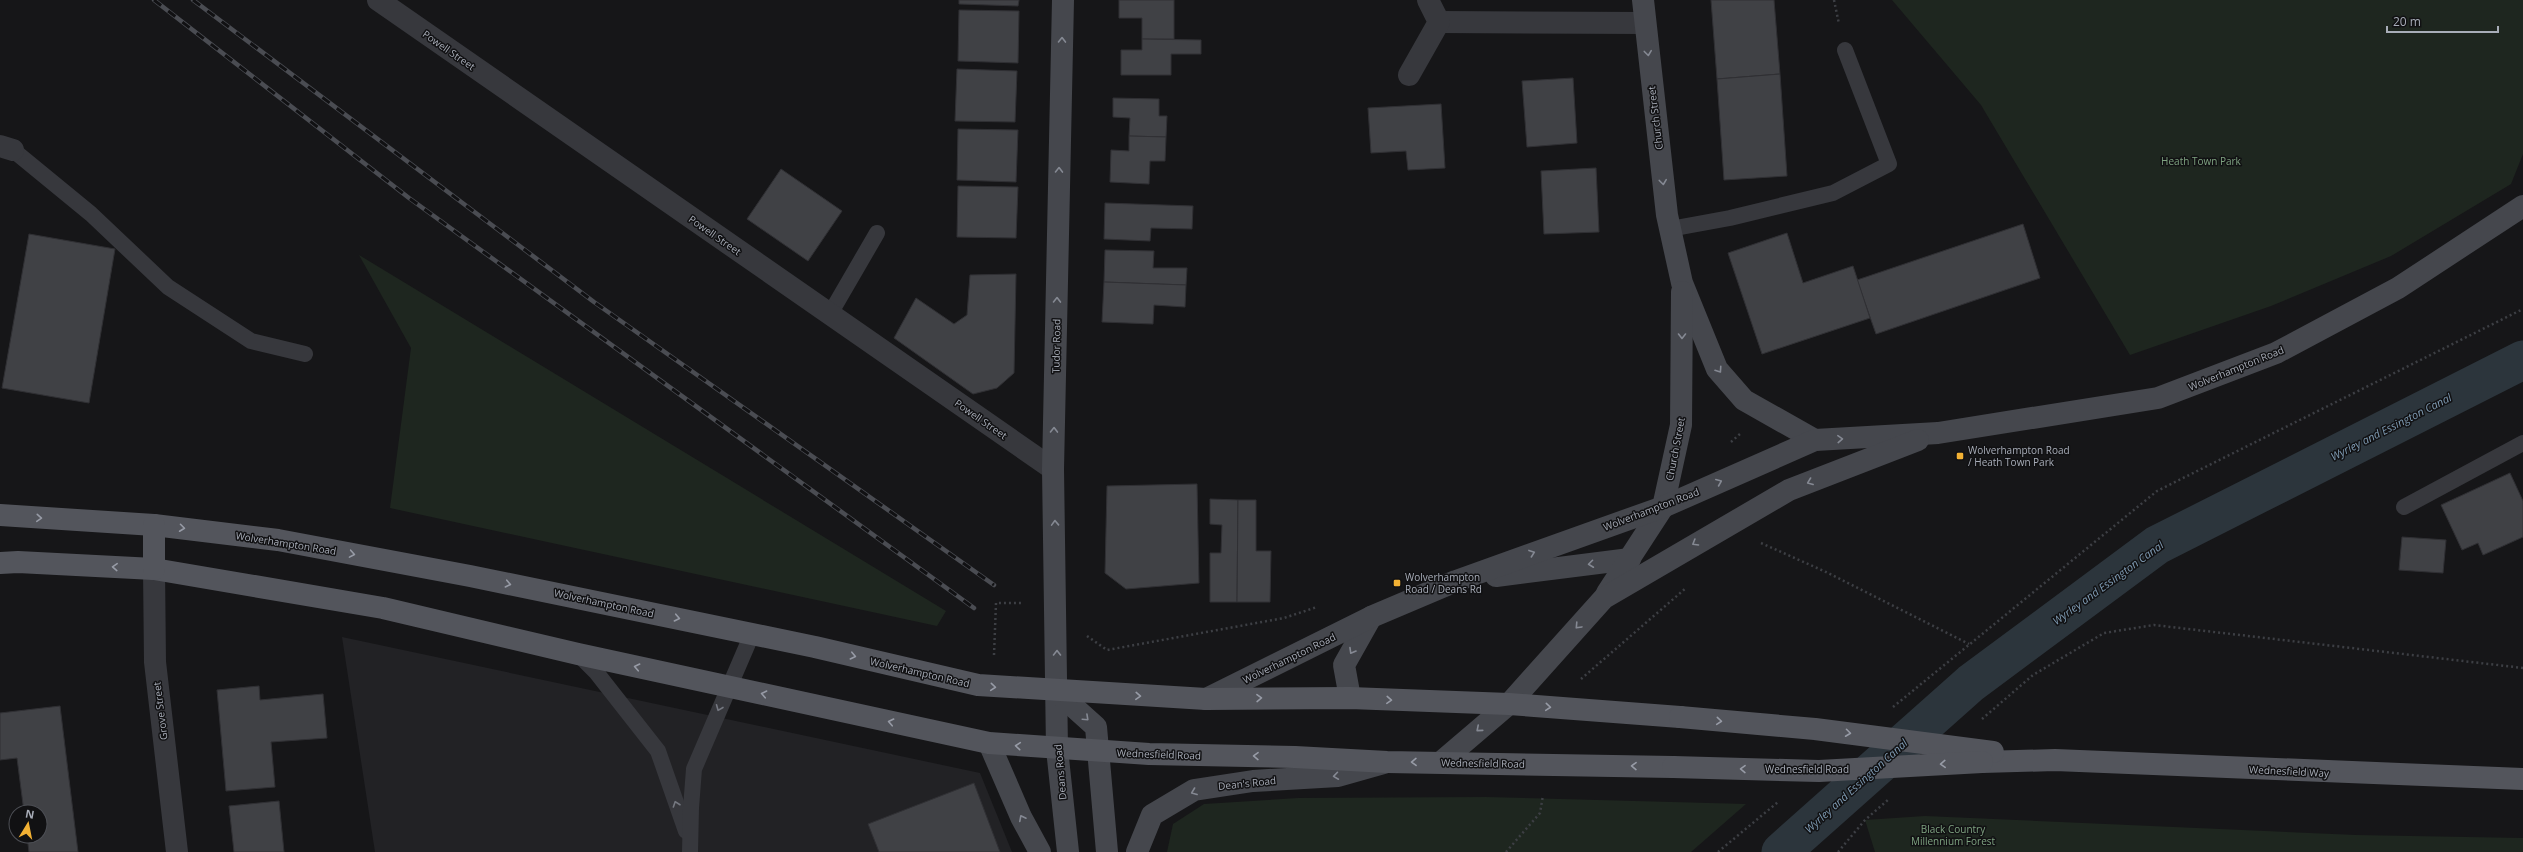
<svg xmlns="http://www.w3.org/2000/svg" width="2523" height="852" font-family="'Open Sans',sans-serif">
  <style>
    .built { fill: #222225 }
    .green { fill: #1e261f }
    .lines { fill: none; stroke-linecap: round; stroke-linejoin: round }
    .canal { stroke: #2c353c; stroke-width: 39 }
    .building { fill: #404145; stroke: #303034 }
    .path { stroke: #3d3f44; stroke-width: 2.5; stroke-dasharray: 2 3; stroke-linecap: butt }
    .lane { stroke: #37383d; stroke-width: 16 }
    .street { stroke: #37383d; stroke-width: 22 }
    .secondary { stroke: #45474d; stroke-width: 22 }
    .primary { stroke: #53555c; stroke-width: 22 }
    .rail-casing { stroke: #4a4c52; stroke-width: 4.5 }
    .rail { stroke: #111113; stroke-width: 3; stroke-dasharray: 9; stroke-linecap: butt }
    .primary-bridge { stroke: #53555c; stroke-width: 22 }
    .oneway { stroke: #858993 }
    .oneway2 { stroke: #979ba6 }
    .oneway3 { stroke: #757881 }
    .poi-dot { fill: #f2b134; stroke: #111113; stroke-width: 1.5 }
    .labels { text-anchor: middle; stroke-width: 3; stroke-linejoin: round; paint-order: stroke }
    .street-label { font-size: 10px; fill: #a8adb8; stroke: #111113 }
    .park-label { font-size: 10px; fill: #7fa381; stroke: #111113 }
    .poi-label { font-size: 10px; fill: #a8adb8; stroke: #111113; text-anchor: start }
    .water-label { font-size: 11px; font-style: italic; fill: #7f9bb3; stroke: #111113 }
  </style>
  <rect width="100%" height="100%" fill="#161618"/>
  <polygon class="built" points="342,637 980,773 1012,852 375,852"/>
  <g class="green">
    <polygon points="1892,0 2523,0 2523,154 2511,184 2391,256 2271,306 2130,355 1981,105"/>
    <polygon points="359,255 946,611 937,626 390,508 411,348"/>
    <polygon points="1486,797 1746,804 1691,852 1167,852 1173,824 1204,804 1298,798"/>
    <polygon points="1925,816 2356,835 2523,838 2523,852 1875,852 1865,820"/>
  </g>
  <g class="lines">
    <polyline class="canal" points="1781,852 1971,683 2157,545 2523,360"/>
  </g>
  <g class="building">
    <polygon points="959,0 1019,0 1018,6 959,4"/>
    <polygon points="1119,0 1174,0 1174,39 1142,39 1142,18 1119,18"/>
    <polygon points="1711,0 1774,0 1780,74 1717,79"/>
    <polygon points="959,10 1019,11 1018,63 958,61"/>
    <polygon points="1142,39 1201,40 1201,54 1171,54 1171,75 1121,75 1121,50 1142,50"/>
    <polygon points="957,69 1017,71 1015,122 955,121"/>
    <polygon points="1780,74 1787,176 1724,180 1717,79"/>
    <polygon points="1573,78 1577,143 1527,147 1522,81"/>
    <polygon points="1113,98 1159,99 1159,116 1167,116 1166,137 1129,136 1130,118 1113,117"/>
    <polygon points="1441,104 1445,168 1408,170 1406,151 1371,153 1368,108"/>
    <polygon points="958,129 1018,130 1016,182 957,180"/>
    <polygon points="1129,136 1166,137 1165,161 1150,161 1149,184 1110,182 1111,150 1129,151"/>
    <polygon points="1596,168 1599,232 1544,234 1541,171"/>
    <polygon points="781,169 842,211 808,261 747,219"/>
    <polygon points="958,186 1018,187 1016,238 957,237"/>
    <polygon points="1105,203 1193,206 1192,229 1151,228 1150,241 1104,239"/>
    <polygon points="2023,224 2040,278 1876,334 1857,280"/>
    <polygon points="1787,233 1803,283 1853,266 1870,318 1762,354 1728,253"/>
    <polygon points="29,234 115,249 89,403 2,388"/>
    <polygon points="1105,250 1154,251 1153,268 1187,268 1186,285 1104,282"/>
    <polygon points="1016,274 1014,373 997,388 973,394 894,338 916,298 954,324 967,315 970,275"/>
    <polygon points="1104,282 1186,285 1185,307 1154,305 1153,324 1102,322"/>
    <polygon points="2510,473 2523,501 2523,537 2483,555 2478,543 2462,550 2441,505"/>
    <polygon points="1197,484 1199,583 1126,589 1105,573 1107,486"/>
    <polygon points="1210,499 1238,500 1237,602 1210,602 1210,553 1221,553 1222,525 1210,524"/>
    <polygon points="1238,500 1256,500 1256,551 1271,551 1270,602 1237,602"/>
    <polygon points="2402,537 2446,540 2443,573 2399,570"/>
    <polygon points="259,686 260,700 323,694 327,738 271,742 275,787 226,791 217,690"/>
    <polygon points="60,706 78,852 29,852 27,836 40,836 40,812 24,812 17,758 0,760 0,713"/>
    <polygon points="974,783 1000,852 879,852 868,824"/>
    <polygon points="279,801 284,852 234,852 229,806"/>
  </g>
  <g class="lines">
    <g class="path">
      <polyline points="1834,0 1839,24"/>
      <polyline points="1731,442 1741,433"/>
      <polyline points="1761,543 1826,572 1969,644"/>
      <polyline points="1087,636 1107,650 1284,618 1317,607"/>
      <polyline points="994,655 996,603 1023,603"/>
      <polyline points="1581,679 1686,588"/>
      <polyline points="1893,707 2157,491 2523,309"/>
      <polyline points="1982,719 2033,675 2104,633 2154,625 2523,668"/>
      <polyline points="1506,852 1540,813 1543,795"/>
      <polyline points="1718,852 1778,802"/>
      <polyline points="1838,852 1865,820 1889,799"/>
    </g>
    <g class="lane">
      <polyline points="13,150 91,214 168,287 251,341 305,354"/>
      <polyline points="1670,229 1730,218 1833,193 1889,164 1845,50"/>
      <polyline points="830,314 877,233"/>
      <polyline points="2404,507 2523,443"/>
      <polyline points="578,654 596,672 658,751 686,831"/>
      <polyline points="690,852 691,808 694,769 752,634"/>
    </g>
    <g class="street">
      <polyline points="378,0 1053,469"/>
      <polyline points="1439,22 1644,23"/>
      <polyline points="1409,75 1439,22 1428,0"/>
      <polyline points="0,146 13,150"/>
      <polyline points="154,569 155,662 177,852"/>
    </g>
    <g class="secondary">
      <polyline points="1063,0 1053,469 1057,749 1068,852"/>
      <polyline points="1643,0 1667,215 1682,283 1717,369 1744,400 1815,440"/>
      <polyline points="1496,576 1630,559"/>
      <polyline points="1607,593 1663,507 1681,425 1682,292"/>
      <polyline points="1057,692 1096,727 1107,852"/>
      <polyline points="1350,698 1344,665 1371,617"/>
      <polyline points="1206,699 1371,617 1456,581 1663,507 1815,440 1938,433 2158,398 2276,353 2398,288 2523,206"/>
      <polyline points="989,743 1021,817 1040,852"/>
      <polyline points="1441,762 1509,704 1604,598 1789,490 1918,440"/>
      <polyline points="1137,852 1152,815 1194,790 1253,781 1338,776 1384,763"/>
    </g>
    <g class="primary">
      <polyline points="0,515 154,525 278,540 470,576 815,647 978,685 1206,699 1350,698 1509,704 1680,717"/>
      <polyline points="0,563 18,562 154,569 383,608 578,654 989,743 1149,754 1295,757 1387,762 1673,767"/>
      <polyline points="154,569 154,525"/>
      <polyline points="1982,762 2055,760 2523,779"/>
    </g>
    <g class="rail-casing">
      <g id="rail">
        <polyline points="154,0 409,198 974,608"/>
        <polyline points="193,0 594,302 994,585"/>
      </g>
    </g>
    <use href="#rail" class="rail"/>
    <g class="primary-bridge">
      <polyline points="1680,717 1815,729 1993,752"/>
      <polyline points="1673,767 1819,771 1982,762"/>
    </g>
  </g>
  <defs><path id="oneway-chevron" d="M-2-3.5L2.5 0L-2 3.5" fill="none" stroke-width="1.6" stroke-linecap="round" stroke-linejoin="round"/></defs>
  <g class="oneway">
    <use href="#oneway-chevron" transform="translate(1062 40) rotate(-89)"/>
    <use href="#oneway-chevron" transform="translate(1648 53) rotate(83)"/>
    <use href="#oneway-chevron" transform="translate(1059 170) rotate(-89)"/>
    <use href="#oneway-chevron" transform="translate(1663 182) rotate(83)"/>
    <use href="#oneway-chevron" transform="translate(1057 300) rotate(-89)"/>
    <use href="#oneway-chevron" transform="translate(1682 336) rotate(90)"/>
    <use href="#oneway-chevron" transform="translate(1719 370) rotate(56)"/>
    <use href="#oneway-chevron" transform="translate(1054 430) rotate(-89)"/>
    <use href="#oneway-chevron" transform="translate(1840 439) rotate(-3)"/>
    <use href="#oneway-chevron" transform="translate(1719 482) rotate(-23)"/>
    <use href="#oneway-chevron" transform="translate(1810 482) rotate(159)"/>
    <use href="#oneway-chevron" transform="translate(1055 523) rotate(-92)"/>
    <use href="#oneway-chevron" transform="translate(1695 543) rotate(149)"/>
    <use href="#oneway-chevron" transform="translate(1532 553) rotate(-20)"/>
    <use href="#oneway-chevron" transform="translate(1591 564) rotate(173)"/>
    <use href="#oneway-chevron" transform="translate(1578 626) rotate(133)"/>
    <use href="#oneway-chevron" transform="translate(1352 651) rotate(120)"/>
    <use href="#oneway-chevron" transform="translate(1057 653) rotate(-90)"/>
    <use href="#oneway-chevron" transform="translate(1086 718) rotate(43)"/>
    <use href="#oneway-chevron" transform="translate(1479 729) rotate(139)"/>
    <use href="#oneway-chevron" transform="translate(1336 776) rotate(172)"/>
    <use href="#oneway-chevron" transform="translate(1194 792) rotate(159)"/>
    <use href="#oneway-chevron" transform="translate(1022 818) rotate(-117)"/>
  </g>
  <g class="oneway2">
    <use href="#oneway-chevron" transform="translate(39 518) rotate(4)"/>
    <use href="#oneway-chevron" transform="translate(182 528) rotate(7)"/>
    <use href="#oneway-chevron" transform="translate(352 554) rotate(10)"/>
    <use href="#oneway-chevron" transform="translate(115 567) rotate(-177)"/>
    <use href="#oneway-chevron" transform="translate(508 584) rotate(12)"/>
    <use href="#oneway-chevron" transform="translate(677 618) rotate(12)"/>
    <use href="#oneway-chevron" transform="translate(853 656) rotate(13)"/>
    <use href="#oneway-chevron" transform="translate(637 667) rotate(-168)"/>
    <use href="#oneway-chevron" transform="translate(993 687) rotate(5)"/>
    <use href="#oneway-chevron" transform="translate(764 694) rotate(-168)"/>
    <use href="#oneway-chevron" transform="translate(1138 696) rotate(3)"/>
    <use href="#oneway-chevron" transform="translate(1259 698) rotate(-1)"/>
    <use href="#oneway-chevron" transform="translate(1389 700) rotate(3)"/>
    <use href="#oneway-chevron" transform="translate(1548 707) rotate(5)"/>
    <use href="#oneway-chevron" transform="translate(1719 721) rotate(5)"/>
    <use href="#oneway-chevron" transform="translate(891 722) rotate(-168)"/>
    <use href="#oneway-chevron" transform="translate(1848 733) rotate(7)"/>
    <use href="#oneway-chevron" transform="translate(1018 746) rotate(-175)"/>
    <use href="#oneway-chevron" transform="translate(1256 756) rotate(-179)"/>
    <use href="#oneway-chevron" transform="translate(1414 762) rotate(179)"/>
    <use href="#oneway-chevron" transform="translate(1943 764) rotate(177)"/>
    <use href="#oneway-chevron" transform="translate(1634 766) rotate(-179)"/>
    <use href="#oneway-chevron" transform="translate(1743 769) rotate(-179)"/>
  </g>
  <g class="oneway3">
    <use href="#oneway-chevron" transform="translate(719 708) rotate(112)"/>
    <use href="#oneway-chevron" transform="translate(676 804) rotate(-109)"/>
  </g>
  <g class="poi-dot">
    <rect x="1956" y="452" width="8" height="8" rx="2"/>
    <rect x="1393" y="579" width="8" height="8" rx="2"/>
  </g>
  <g class="labels">
    <g class="street-label">
      <text transform="translate(449 50) rotate(35)" y="4">Powell Street</text>
      <text transform="translate(1655 118) rotate(-97)" y="4">Church Street</text>
      <text transform="translate(715 235) rotate(35)" y="4">Powell Street</text>
      <text transform="translate(1056 346) rotate(-89)" y="4">Tudor Road</text>
      <text transform="translate(2236 368) rotate(-22)" y="4">Wolverhampton Road</text>
      <text transform="translate(981 419) rotate(35)" y="4">Powell Street</text>
      <text transform="translate(1675 449) rotate(-79)" y="4">Church Street</text>
      <text transform="translate(1651 509) rotate(-21)" y="4">Wolverhampton Road</text>
      <text transform="translate(286 543) rotate(9)" y="4">Wolverhampton Road</text>
      <text transform="translate(604 603) rotate(12)" y="4">Wolverhampton Road</text>
      <text transform="translate(1289 658) rotate(-26)" y="4">Wolverhampton Road</text>
      <text transform="translate(920 672) rotate(13)" y="4">Wolverhampton Road</text>
      <text transform="translate(160 711) rotate(-97)" y="4">Grove Street</text>
      <text transform="translate(1159 754) rotate(2)" y="4">Wednesfield Road</text>
      <text transform="translate(1483 763) rotate(1)" y="4">Wednesfield Road</text>
      <text x="1807" y="773">Wednesfield Road</text>
      <text transform="translate(2289 771) rotate(3)" y="4">Wednesfield Way</text>
      <text transform="translate(1060 772) rotate(-95)" y="4">Deans Road</text>
      <text transform="translate(1247 783) rotate(-6)" y="4">Dean's Road</text>
    </g>
    <g class="park-label">
      <text x="2201" y="165">Heath Town Park</text>
      <text x="1953" y="833">Black Country<tspan x="1953" dy="12">Millennium Forest</tspan></text>
    </g>
    <g class="poi-label">
      <text x="1968" y="454">Wolverhampton Road<tspan x="1968" dy="12">/ Heath Town Park</tspan></text>
      <text x="1405" y="581">Wolverhampton<tspan x="1405" dy="12">Road / Deans Rd</tspan></text>
    </g>
    <g class="water-label">
      <text transform="translate(2391 427) rotate(-27)" y="4">Wyrley and Essington Canal</text>
      <text transform="translate(2108 583) rotate(-36)" y="4">Wyrley and Essington Canal</text>
      <text transform="translate(1856 786) rotate(-42)" y="4">Wyrley and Essington Canal</text>
    </g>
  </g>
  <g transform="translate(28 824) rotate(10)"><circle r="19" fill="#111113" stroke="#4d4f55"/>
  <path d="M0-3L7 15L0 10L-7 15Z" fill="#f2b134"/>
  <text y="-6" font-size="11" font-weight="bold" text-anchor="middle" fill="#a8adb8">N</text>
  </g>
  <path d="M2387 26v6h111v-6" fill="none" stroke="#a8adb8" stroke-width="2"/>
  <text x="2393" y="26" font-size="12" fill="#a8adb8" stroke="#111113" stroke-width="3" paint-order="stroke">20 m</text>
</svg>
